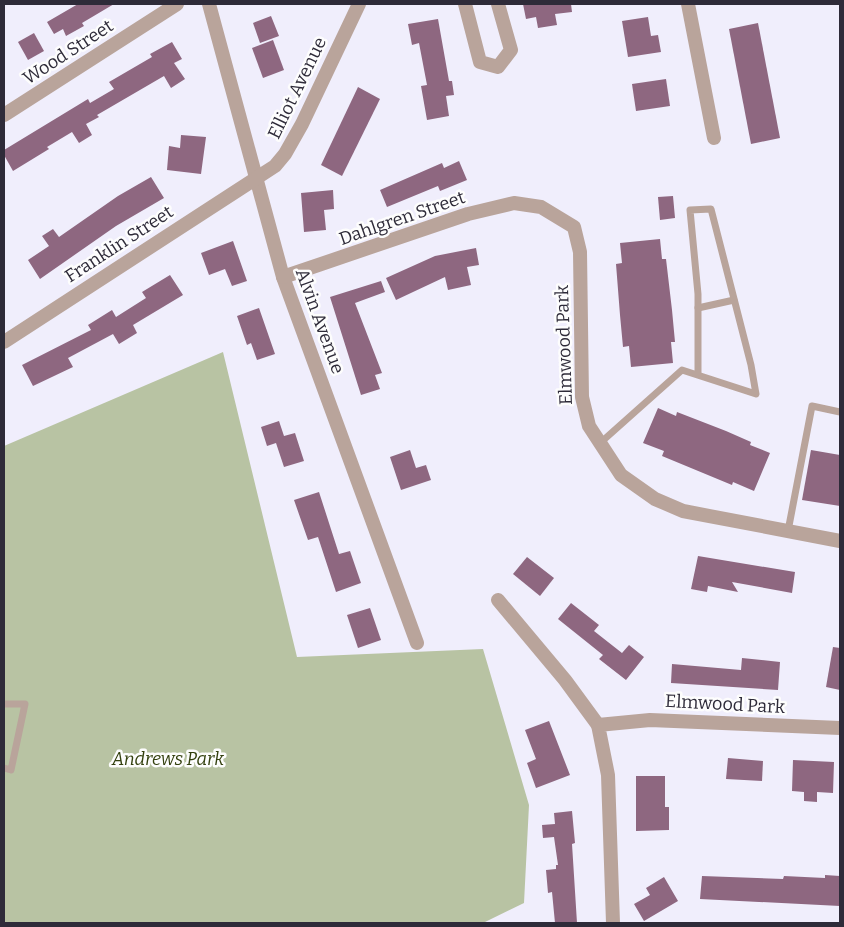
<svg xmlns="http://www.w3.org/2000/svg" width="844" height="927" font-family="Bitter,serif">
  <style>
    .green { fill: #b8c3a3 }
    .building { fill: #8e6780 }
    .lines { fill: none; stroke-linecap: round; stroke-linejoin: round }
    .lane { stroke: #b9a49b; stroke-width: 7 }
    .street { stroke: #b9a49b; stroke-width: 14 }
    .labels { text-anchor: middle; stroke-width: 5; stroke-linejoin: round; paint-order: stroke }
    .street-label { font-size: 18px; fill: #2e2b39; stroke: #fdfdfd }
    .park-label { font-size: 18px; font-style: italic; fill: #33400e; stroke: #fdfdfd }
  </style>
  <rect width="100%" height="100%" fill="#f0eefc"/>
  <polygon class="green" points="223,352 297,657 483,649 529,805 524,903 483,923 4,923 4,446"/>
  <g class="building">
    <polygon points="78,4 114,4 82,23 84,26 66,36 63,29 54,34 47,22"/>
    <polygon points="523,4 571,4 572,12 555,14 557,25 538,28 536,17 526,19"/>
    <polygon points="271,16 279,36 260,43 253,23"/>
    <polygon points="648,17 651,36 658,35 661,52 628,57 622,21"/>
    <polygon points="438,19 449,81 452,81 454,95 446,96 449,116 427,120 421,86 427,85 419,43 412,45 408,24"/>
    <polygon points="758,23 780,138 751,144 729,29"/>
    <polygon points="34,33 44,51 28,60 18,42"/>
    <polygon points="273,40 284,70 263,78 252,48"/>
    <polygon points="172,42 182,59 174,63 185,79 171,88 164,76 97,115 99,117 86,124 92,135 79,143 72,132 47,147 49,149 13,171 4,155 4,150 88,99 90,103 114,89 109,82 152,57 150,54"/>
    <polygon points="666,79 670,106 636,111 632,84"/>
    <polygon points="358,87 380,99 342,176 321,165"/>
    <polygon points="181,135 206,137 201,174 167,170 169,146 180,148"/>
    <polygon points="459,161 467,180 440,191 438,186 387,207 380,190 442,163 444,168"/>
    <polygon points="151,177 164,198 116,226 40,279 28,260 49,246 42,236 53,229 59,237 118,196"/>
    <polygon points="333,190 334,209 324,210 326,230 304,232 301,193"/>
    <polygon points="673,196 675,218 660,220 658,197"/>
    <polygon points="660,239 662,259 666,259 672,310 675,342 671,342 673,363 631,367 629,346 623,347 620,315 616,264 622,263 620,243"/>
    <polygon points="233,241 247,281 232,286 225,269 209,275 201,253"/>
    <polygon points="476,248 479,265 467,267 471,285 448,290 445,277 396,300 386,278 435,256"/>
    <polygon points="170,275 183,295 133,325 137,333 119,344 113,334 68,358 73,367 33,386 22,365 91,330 88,325 112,310 116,317 146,298 142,292"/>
    <polygon points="381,281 385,292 355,303 382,373 375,375 380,389 361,395 330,297"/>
    <polygon points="259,308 275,354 257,360 251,343 247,345 237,316"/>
    <polygon points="658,408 676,416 677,412 726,431 751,442 750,445 770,453 754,491 733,482 732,485 662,456 664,451 643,443"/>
    <polygon points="279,421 284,436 295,433 304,461 284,467 276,443 267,446 261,427"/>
    <polygon points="410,450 416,468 426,465 431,480 401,490 390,457"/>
    <polygon points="811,450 840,455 840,506 802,500"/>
    <polygon points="319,492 339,554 350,551 361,583 336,592 318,537 308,540 294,500"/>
    <polygon points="698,556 795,572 792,593 732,582 738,592 708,586 707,592 691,589"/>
    <polygon points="527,557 554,578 540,596 513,574"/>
    <polygon points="571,603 599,625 594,631 622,653 629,645 644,657 626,680 599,659 603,655 558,619"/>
    <polygon points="370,608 381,640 358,648 347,615"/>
    <polygon points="833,647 840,648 840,690 826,687"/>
    <polygon points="742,658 780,662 778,690 671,683 672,664 741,670"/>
    <polygon points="549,721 570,775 536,788 527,763 536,759 525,730"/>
    <polygon points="728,758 763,761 762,781 726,779"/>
    <polygon points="793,760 834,762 833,793 817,792 817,802 804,801 804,792 792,791"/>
    <polygon points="636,776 665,776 665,807 669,807 669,830 636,831"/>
    <polygon points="572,811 575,843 572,844 577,923 555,923 552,892 548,893 546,870 556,869 556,865 558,865 554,837 543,838 542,825 555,824 554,813"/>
    <polygon points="825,875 840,876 840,906 700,899 702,876 783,879 784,876 825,878"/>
    <polygon points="664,877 678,901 644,921 634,904 650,895 646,888"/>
  </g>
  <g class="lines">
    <g class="lane">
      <polyline points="698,308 734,300"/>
      <polyline points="599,444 682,370 756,394 751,365 711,209 690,210 698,294 698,375"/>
      <polyline points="788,531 812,406 840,412"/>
      <polyline points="4,704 25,704 11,770 4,768"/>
    </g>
    <g class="street">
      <polyline points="209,4 283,277 417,643"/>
      <polyline points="465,4 480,62 498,67 511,50 498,4"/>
      <polyline points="688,4 714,138"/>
      <polyline points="4,115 177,4"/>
      <polyline points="283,277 468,214 514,203 541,207 574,227 580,252 582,397 589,426 621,475 655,499 683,511 840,541"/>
      <polyline points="4,342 275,166 285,154 302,124 359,4"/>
      <polyline points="498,600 565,680 598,725"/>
      <polyline points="613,923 608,775 598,725 650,720 840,728"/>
    </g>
  </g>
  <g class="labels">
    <g class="street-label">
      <text transform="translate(68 52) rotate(-33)" y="6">Wood Street</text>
      <text transform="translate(297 88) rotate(-64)" y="6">Elliot Avenue</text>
      <text transform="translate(402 218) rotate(-19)" y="6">Dahlgren Street</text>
      <text transform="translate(119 244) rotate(-33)" y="6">Franklin Street</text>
      <text transform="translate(320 321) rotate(70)" y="6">Alvin Avenue</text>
      <text transform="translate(564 345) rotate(-92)" y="6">Elmwood Park</text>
      <text transform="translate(725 704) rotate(3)" y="6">Elmwood Park</text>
    </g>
    <g class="park-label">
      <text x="168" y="765">Andrews Park</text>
    </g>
  </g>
  <rect width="844" height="927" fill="none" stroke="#2e2b39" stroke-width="10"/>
</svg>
